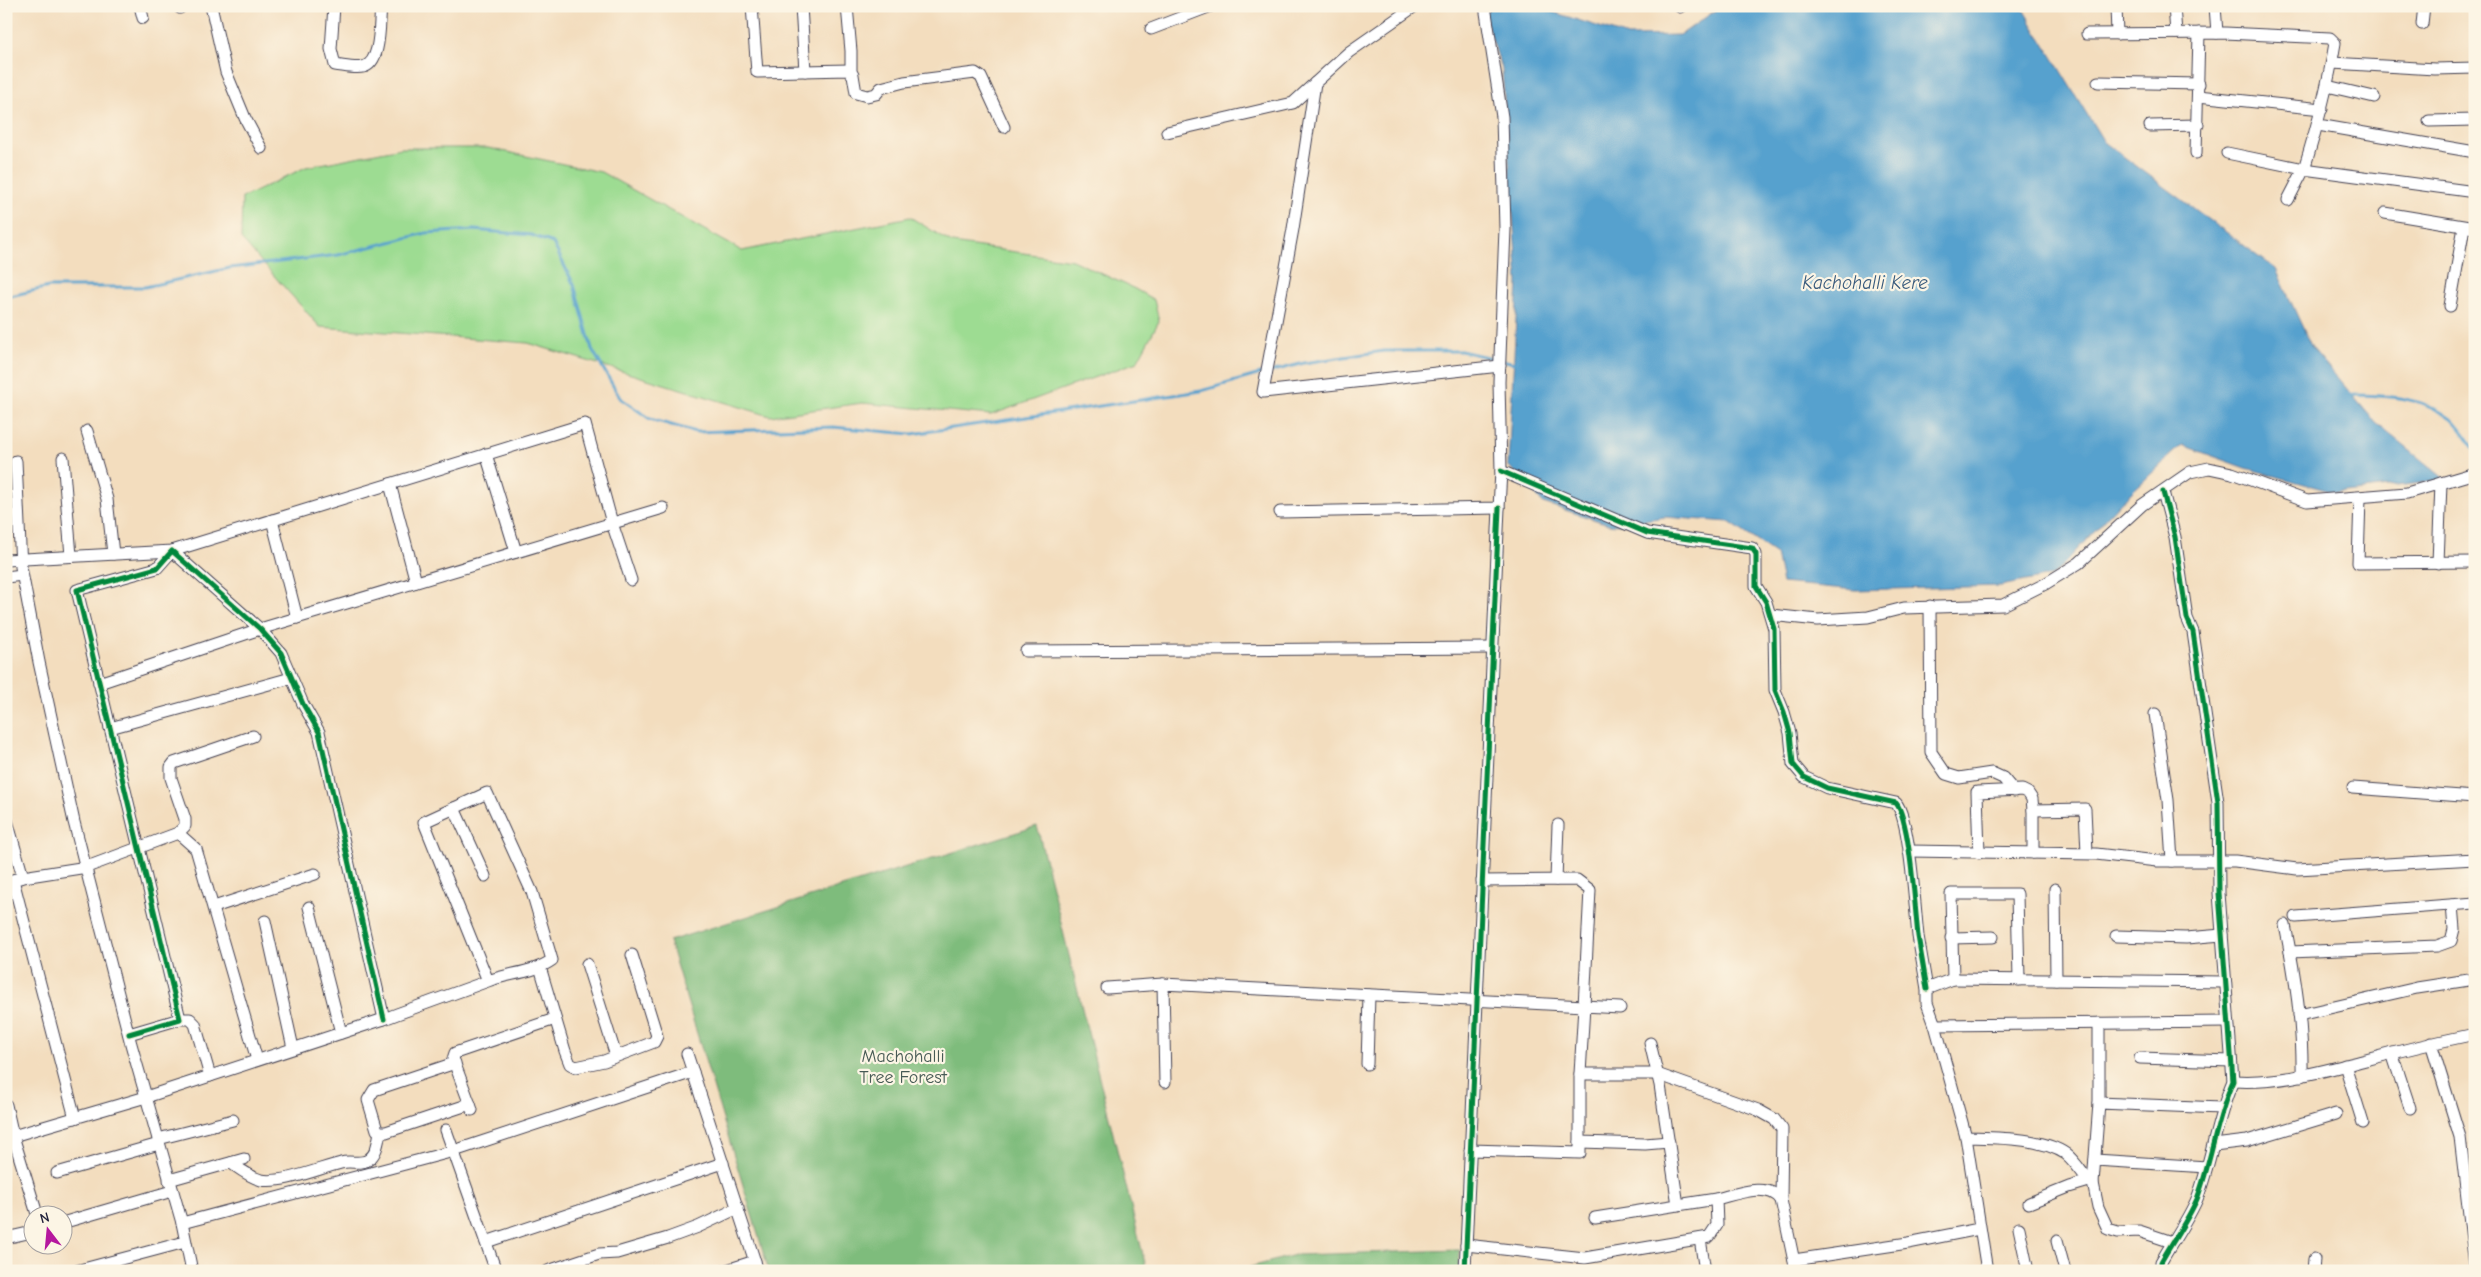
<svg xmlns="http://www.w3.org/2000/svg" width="2481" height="1277" font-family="'Comic Neue',sans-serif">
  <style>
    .green { fill: #9ddc92; stroke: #607f66 }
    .forest { fill: #7ebc7c; stroke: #506f5c }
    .water { fill: #56a1ce; stroke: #3c6284 }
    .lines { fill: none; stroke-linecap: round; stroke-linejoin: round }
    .stream { stroke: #56a1ce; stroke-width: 3 }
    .minor-casing { stroke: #413e4f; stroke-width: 13 }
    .minor { stroke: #fff; stroke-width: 11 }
    .cycleway-casing { stroke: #fcf5e5; stroke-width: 8 }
    .cycleway { stroke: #00873e; stroke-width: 5 }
    .labels { text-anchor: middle; stroke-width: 4.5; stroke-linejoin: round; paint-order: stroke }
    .park-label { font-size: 18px; fill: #475a55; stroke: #fcf5e5 }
    .water-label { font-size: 19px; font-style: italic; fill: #395b7d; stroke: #fcf5e5 }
  </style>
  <rect width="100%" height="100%" fill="#fcf5e5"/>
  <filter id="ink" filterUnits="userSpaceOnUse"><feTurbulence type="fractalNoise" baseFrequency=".02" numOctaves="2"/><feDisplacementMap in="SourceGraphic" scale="10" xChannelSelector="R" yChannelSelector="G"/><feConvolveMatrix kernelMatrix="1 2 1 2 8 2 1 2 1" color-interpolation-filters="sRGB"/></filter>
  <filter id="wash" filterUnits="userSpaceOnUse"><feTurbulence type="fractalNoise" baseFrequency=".0096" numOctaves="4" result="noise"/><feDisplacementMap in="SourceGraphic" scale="20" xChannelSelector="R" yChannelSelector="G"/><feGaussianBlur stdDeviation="1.12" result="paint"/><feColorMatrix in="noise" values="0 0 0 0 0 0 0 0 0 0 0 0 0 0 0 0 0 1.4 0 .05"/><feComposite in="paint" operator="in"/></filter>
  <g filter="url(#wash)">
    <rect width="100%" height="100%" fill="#f3ddbe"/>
    <polygon class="green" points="401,148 488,148 601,172 742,251 910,217 952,243 1072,260 1135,289 1154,300 1159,321 1137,362 991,415 862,403 770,416 528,343 320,327 241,239 242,198 306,167"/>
    <g class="forest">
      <polygon points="1037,826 1147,1271 769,1271 669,941"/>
      <polygon points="1460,1250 1459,1271 1236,1271 1295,1255"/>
    </g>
    <polygon class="water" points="1481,6 1534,6 1628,36 1680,35 1722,6 2021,6 2104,142 2276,269 2312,348 2376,423 2446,480 2337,493 2246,468 2182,445 2119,504 2054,575 2001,586 1856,590 1782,583 1776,554 1729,522 1665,517 1612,525 1543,503 1508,465 1518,282 1502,69"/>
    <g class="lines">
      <g class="stream">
        <polyline points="6,297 49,287 145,287 230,268 338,255 426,233 474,230 531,235 553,243 574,285 592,349 620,398 650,419 696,432 833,427 912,434 1201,391 1264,373"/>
        <polyline points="1502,360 1514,363"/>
        <polyline points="1270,372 1304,363 1384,351 1461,351 1496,359"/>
        <path d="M2351,395C2387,396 2422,396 2451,419C2460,427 2468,440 2475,450"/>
      </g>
    </g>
  </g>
  <g filter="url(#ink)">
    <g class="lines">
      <g class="minor-casing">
        <g id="minor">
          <polyline points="140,6 143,18"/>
          <polyline points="179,6 180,8"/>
          <polyline points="211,6 226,72 245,118 261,148"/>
          <path d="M334,6L331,49L335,65C344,66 355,69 363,67C382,63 379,22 381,6"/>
          <polyline points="752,6 757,72 849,70 853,75 856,93 867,96 876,94 881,88 904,82 975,73 981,77 1004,127"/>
          <polyline points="801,6 805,71"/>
          <polyline points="847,6 851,51 851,73"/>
          <polyline points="1680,6 1680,7"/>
          <polyline points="2116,6 2117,34"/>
          <polyline points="2174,6 2176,33"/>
          <polyline points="2215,6 2217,33"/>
          <polyline points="2422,24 2424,6"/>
          <polyline points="1151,29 1211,6"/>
          <path d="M2087,34L2225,33L2330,38L2335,43C2328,86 2317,127 2304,169L2227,153"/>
          <polyline points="2332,63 2435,69 2475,68"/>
          <polyline points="2098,82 2199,84"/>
          <polyline points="1315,83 1293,229 1263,392 1500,366"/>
          <polyline points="2327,86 2374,97"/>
          <polyline points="2198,96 2322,109"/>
          <polyline points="2429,121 2475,120"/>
          <polyline points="2318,125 2475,152"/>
          <polyline points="2150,126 2198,125"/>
          <polyline points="1167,132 1293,103 1349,52 1415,6"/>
          <polyline points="2196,153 2199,33"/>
          <polyline points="2288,200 2304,169 2475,192"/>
          <polyline points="2385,213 2475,228"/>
          <polyline points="2450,306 2464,227"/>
          <polyline points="87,431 107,499 113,554"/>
          <polyline points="486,454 516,552"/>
          <polyline points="63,458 71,556"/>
          <polyline points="16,461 21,567 39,662 74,822 131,1044 182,1223 192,1271"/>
          <path d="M1501,471L1647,533L1752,548L1756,554V586L1766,602L1774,629L1775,690L1784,712L1790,733L1793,764L1804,777L1827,788L1896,803C1910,819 1915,909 1918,936C1921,954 1924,971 1927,989"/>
          <polyline points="390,484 416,582"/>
          <polyline points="2360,498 2358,563 2475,562"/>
          <polyline points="1280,512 1499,508 1501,471 1499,382 1505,229 1502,117 1485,6"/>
          <polyline points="272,520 297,618"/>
          <polyline points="6,560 172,551 585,424 612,523 631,580"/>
          <polyline points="2438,563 2441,483"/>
          <polyline points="6,577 22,575"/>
          <polyline points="1930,606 1931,752 1946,774 1959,778 1992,773 2003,778 2014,791"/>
          <polyline points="1771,615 1818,620 1868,617 1904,608 2003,605 2045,584 2079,563 2142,505 2190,472 2209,468 2232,473 2307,501 2407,493 2475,473"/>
          <polyline points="1026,651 1493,648"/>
          <polyline points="99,683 260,629 663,508"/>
          <polyline points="2155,714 2168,800 2172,861"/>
          <polyline points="110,728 291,678"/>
          <polyline points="2353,788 2475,797"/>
          <polyline points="454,808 485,876"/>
          <polyline points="2033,810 2033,853"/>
          <polyline points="6,817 23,877"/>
          <polyline points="178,833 196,849 257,1060"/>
          <polyline points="1909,851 2096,854 2157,861 2235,861 2297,869 2475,859"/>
          <polyline points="1979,853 1977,792 2022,790 2028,793 2032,799 2033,810 2085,809 2087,853"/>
          <polyline points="13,880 75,1118"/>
          <polyline points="1556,880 1558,825"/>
          <polyline points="6,882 23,877 87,867 178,833 185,826 185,819 171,778 171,767 174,763 253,736"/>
          <polyline points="2055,889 2056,980"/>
          <polyline points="214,907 315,874"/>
          <polyline points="309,907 341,1033"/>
          <polyline points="2296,917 2475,903"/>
          <polyline points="265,921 293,1048"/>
          <path d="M2285,925C2295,975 2303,1025 2302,1076"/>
          <polyline points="2116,936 2186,938 2222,935"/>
          <polyline points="1951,938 1993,937"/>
          <polyline points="2290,952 2437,946 2451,941 2454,929 2452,905"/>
          <polyline points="587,964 616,1056"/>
          <polyline points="540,967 565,1051 570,1064 576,1067 604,1061 654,1042 657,1036 632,955"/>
          <polyline points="1953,979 2225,982"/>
          <polyline points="1107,988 1163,984"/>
          <polyline points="2299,1015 2417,988 2475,979"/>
          <polyline points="180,1019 190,1019 195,1024 210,1076"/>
          <polyline points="2099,1023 2099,1103"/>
          <polyline points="1935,1025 1927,1003 1927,989 1953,979 1951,894 2017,894 2019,980"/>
          <polyline points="129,1034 180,1019 77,590 157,568 172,551 260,629 281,653 303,704 319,732 384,1019"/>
          <polyline points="1650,1043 1660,1085 1678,1205"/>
          <polyline points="2431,1043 2460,1137 2475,1266"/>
          <polyline points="2392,1053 2410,1108"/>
          <polyline points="687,1054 758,1271"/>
          <polyline points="2140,1058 2231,1061"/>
          <polyline points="455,1063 374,1090 368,1100 377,1130 380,1132 386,1132 470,1104"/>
          <polyline points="1367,1064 1369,995"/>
          <polyline points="2345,1065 2363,1123"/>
          <polyline points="1580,1074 1584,1006 1620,1008"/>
          <path d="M2233,1081C2278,1084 2319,1072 2362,1061C2399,1051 2437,1042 2475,1034"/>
          <polyline points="1165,1082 1163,984 1584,1006 1590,890 1577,880 1482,881"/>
          <polyline points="6,1105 13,1136 37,1214"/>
          <polyline points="472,1110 453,1059 455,1053 555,1019"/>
          <polyline points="446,1130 496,1271"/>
          <path d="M1966,1137C1994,1138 2042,1137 2066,1154C2074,1160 2082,1173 2089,1181L2093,1183"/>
          <path d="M6,1138L146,1097L384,1019L397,1014L488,981C509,973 534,973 552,960L532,892L487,793L424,822L488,981"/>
          <polyline points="158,1139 233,1120"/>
          <polyline points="1580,1142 1645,1144 1669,1142"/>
          <polyline points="2214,1145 2247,1141 2336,1114"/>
          <polyline points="1470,1150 1580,1153 1580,1074 1657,1074 1758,1110 1774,1119 1782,1129 1781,1200 1796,1271"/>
          <polyline points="2095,1160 2207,1167"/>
          <path d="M231,1163C241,1170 250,1177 261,1180C283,1184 320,1168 341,1163C350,1160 360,1165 368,1160C377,1154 378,1142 380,1132"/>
          <polyline points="57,1173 159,1144"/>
          <polyline points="169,1180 244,1159"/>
          <path d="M1716,1199C1734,1195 1768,1181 1781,1200"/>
          <polyline points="2029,1203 2069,1187 2089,1181"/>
          <polyline points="62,1223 172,1191"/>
          <polyline points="182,1223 454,1151 693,1072"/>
          <polyline points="2019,1228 2028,1271"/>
          <polyline points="6,1238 32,1232"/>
          <polyline points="1700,1239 1705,1271"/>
          <polyline points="2057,1241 2065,1271"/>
          <polyline points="486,1242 723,1163"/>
          <polyline points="2172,1242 2139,1231 2118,1232 2108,1229 2098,1207 2093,1183 2099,1103 2221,1108"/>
          <polyline points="1466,1245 1585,1258 1709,1237 1717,1225 1716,1199 1595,1218"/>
          <polyline points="1794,1260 1908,1243 1979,1229"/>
          <polyline points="76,1271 185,1242"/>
          <polyline points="548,1271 599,1254 617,1253 668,1238 698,1227 738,1208"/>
          <polyline points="724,1271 755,1261"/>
          <polyline points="1465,1271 1499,508"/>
          <polyline points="1987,1271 1966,1137 1935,1025 2228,1022"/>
          <path d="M2161,1271V1262C2172,1242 2188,1220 2197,1199C2212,1160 2216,1119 2233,1081L2219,893L2218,802L2193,632L2187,618L2175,537L2163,492"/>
          <polyline points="2313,1271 2314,1259"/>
        </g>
      </g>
      <use href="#minor" class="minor"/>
      <g class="cycleway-casing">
        <g id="cycleway">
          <path d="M1501,471L1647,533L1752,548L1756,554V586L1766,602L1774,629L1775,690L1784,712L1790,733L1793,764L1804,777L1827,788L1896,803C1910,819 1915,909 1918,936C1921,954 1924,971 1927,989"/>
          <polyline points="129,1034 180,1019 77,590 157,568 172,551 260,629 281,653 303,704 319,732 384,1019"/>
          <polyline points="1465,1271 1499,508"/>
          <path d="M2161,1271V1262C2172,1242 2188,1220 2197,1199C2212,1160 2216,1119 2233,1081L2219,893L2218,802L2193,632L2187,618L2175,537L2163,492"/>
        </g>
      </g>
      <use href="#cycleway" class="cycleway"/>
    </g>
  </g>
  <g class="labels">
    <g class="park-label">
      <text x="903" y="1062">Machohalli<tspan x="903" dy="21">Tree Forest</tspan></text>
    </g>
    <g class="water-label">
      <text x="1865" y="289">Kachohalli Kere</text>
    </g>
  </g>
  <rect width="2481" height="1277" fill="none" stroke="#fcf5e5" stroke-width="25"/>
  <g transform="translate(48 1230) rotate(344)"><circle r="24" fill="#fcf5e5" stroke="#a5a1a1"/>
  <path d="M0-4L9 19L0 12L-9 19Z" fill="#b5179e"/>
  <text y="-8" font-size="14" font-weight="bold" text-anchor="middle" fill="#22223b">N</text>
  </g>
</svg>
